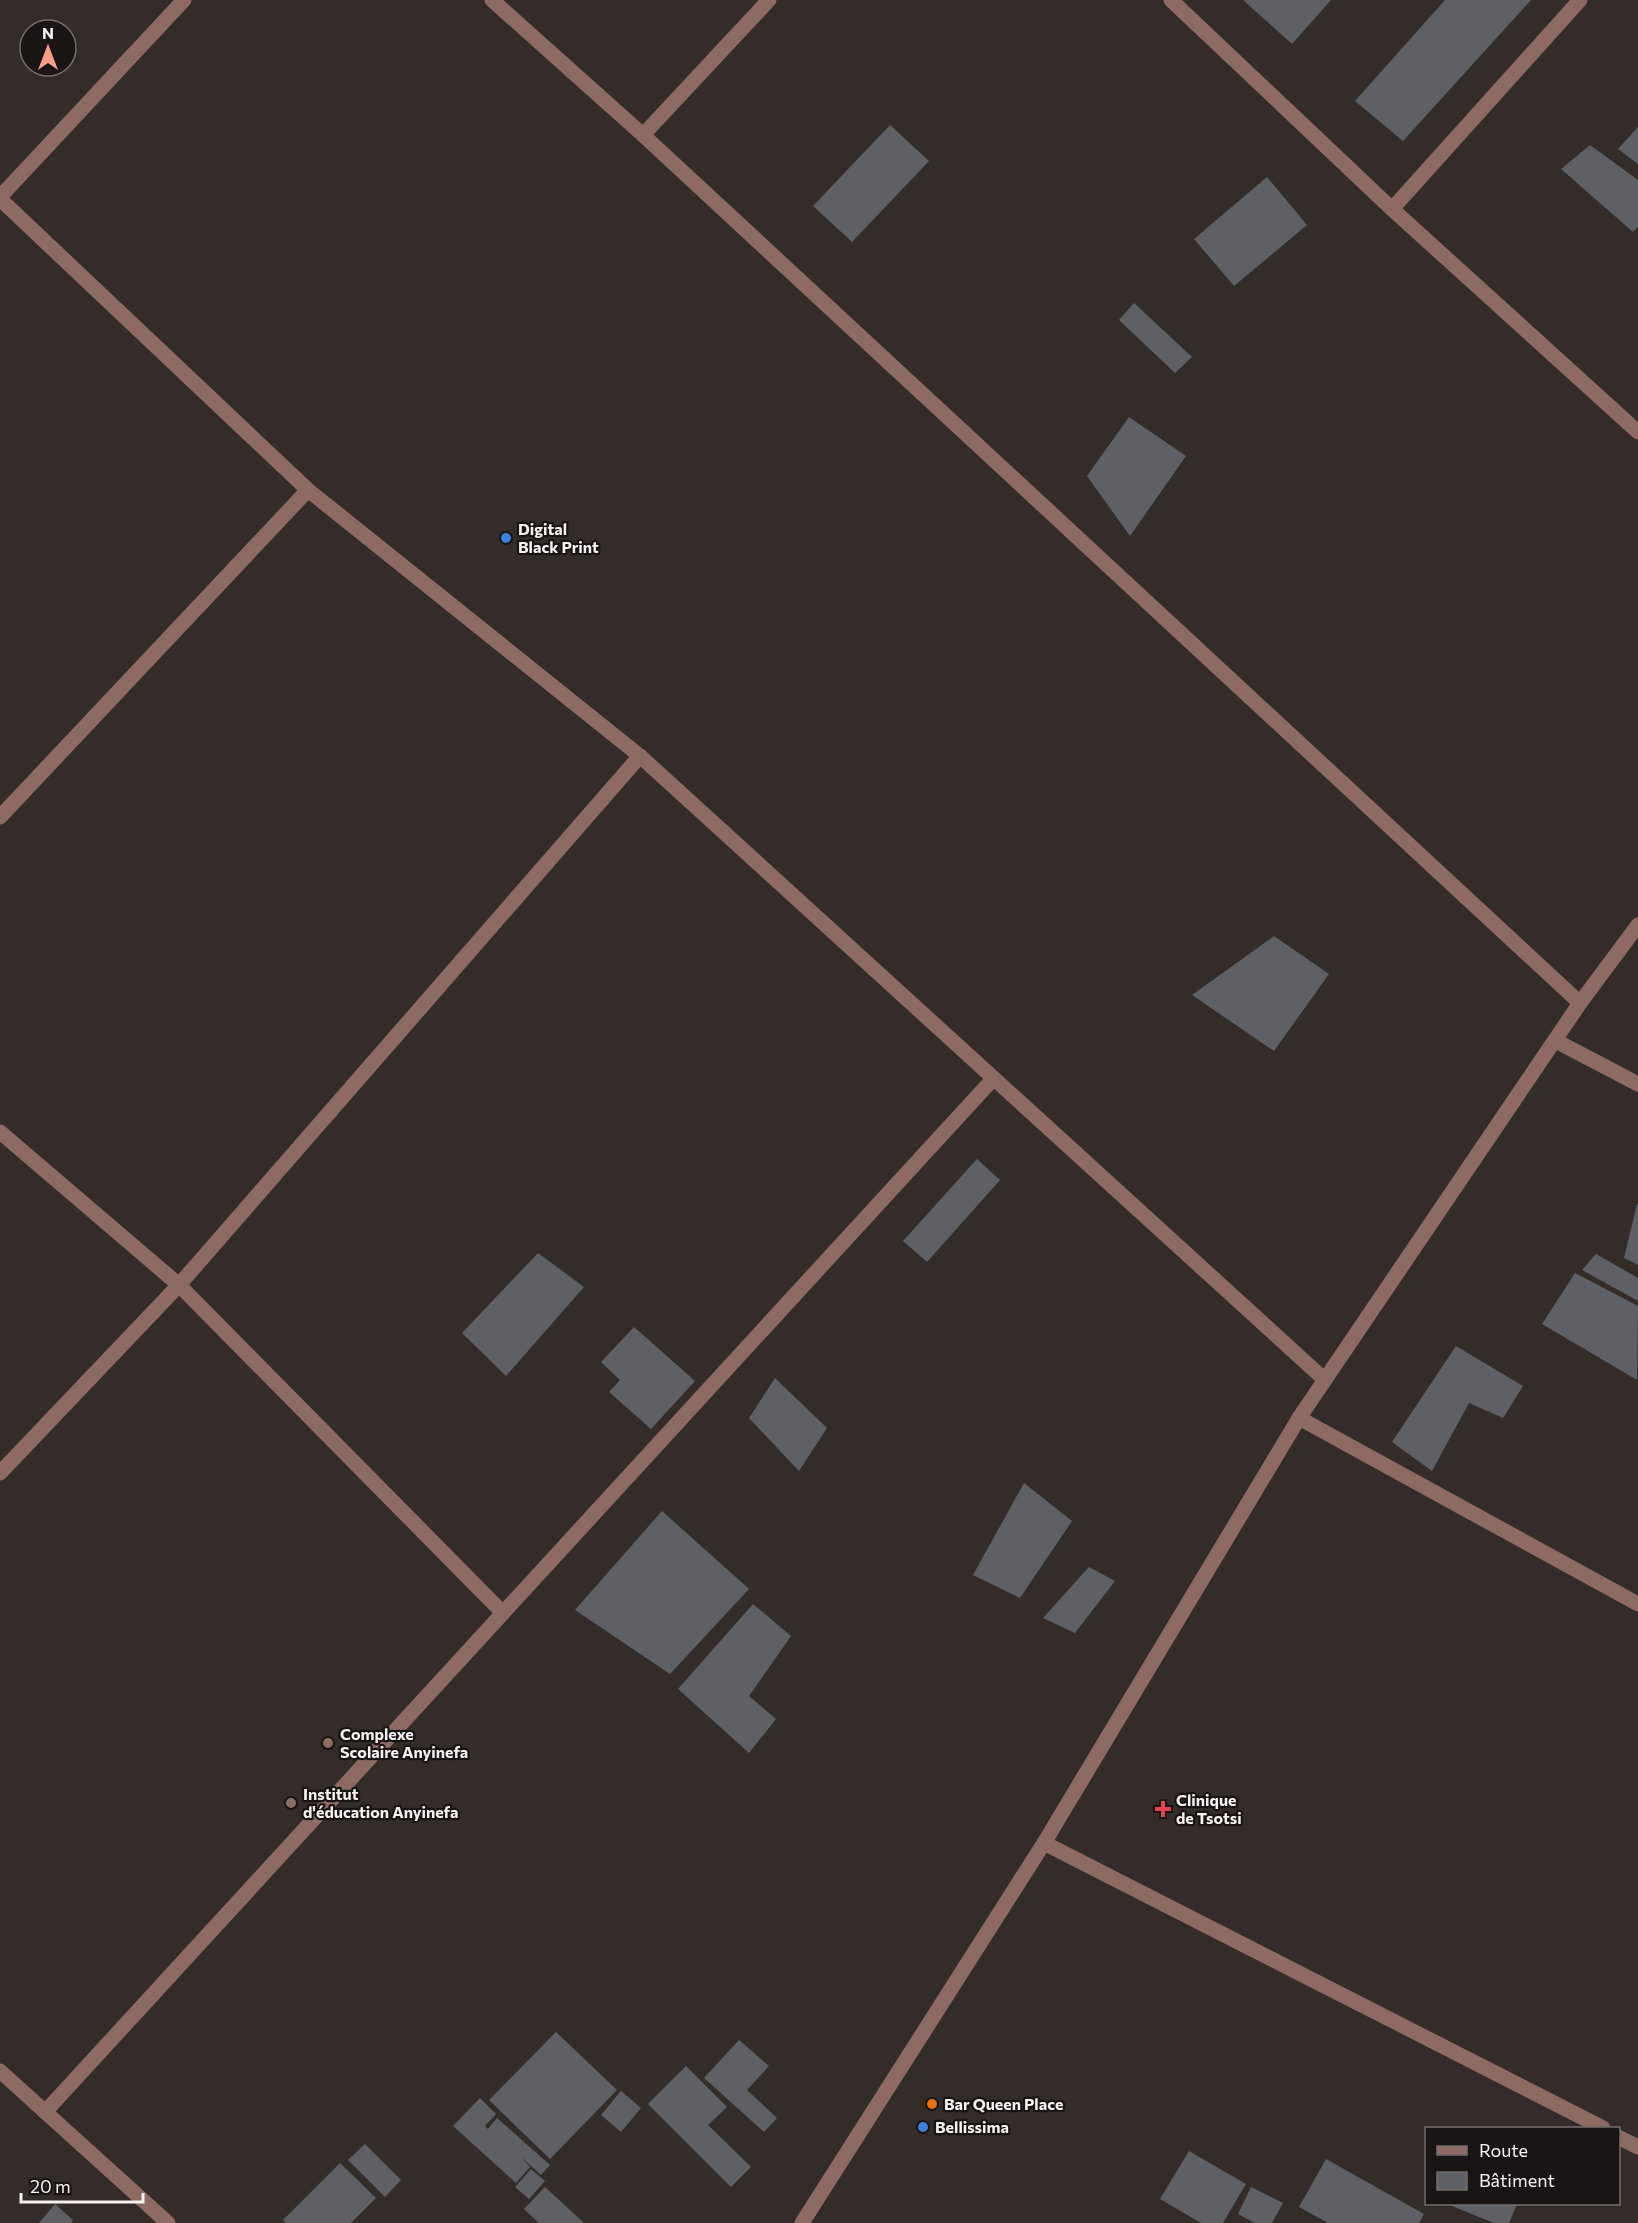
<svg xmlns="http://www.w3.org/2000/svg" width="1638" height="2223" font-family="Commissioner,sans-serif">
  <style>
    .building { fill: #5f6066 }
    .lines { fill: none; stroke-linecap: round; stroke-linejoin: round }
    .minor { stroke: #8d6a63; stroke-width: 15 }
    .shop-dot { fill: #3f7fe0; stroke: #181514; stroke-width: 2 }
    .education-dot { fill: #8d6e63; stroke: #181514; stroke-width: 2 }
    .health-dot { fill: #e0444e; stroke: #181514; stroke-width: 2 }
    .food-dot { fill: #e8710a; stroke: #181514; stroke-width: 2 }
    .labels { text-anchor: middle; stroke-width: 4.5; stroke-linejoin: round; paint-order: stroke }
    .poi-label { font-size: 16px; font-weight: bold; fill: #f7f2f0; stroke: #181514; text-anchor: start }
  </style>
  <rect width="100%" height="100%" fill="#332c29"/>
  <g class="building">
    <polygon points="1243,0 1331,0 1292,44"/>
    <polygon points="1445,0 1531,0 1403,141 1355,101"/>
    <polygon points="890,125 929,161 852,242 813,206"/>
    <polygon points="1638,127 1638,164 1618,149"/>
    <polygon points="1590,145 1638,180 1638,227 1633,232 1561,169"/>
    <polygon points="1267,177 1307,225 1234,286 1194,239"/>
    <polygon points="1134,303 1192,357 1175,373 1119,320"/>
    <polygon points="1129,417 1186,456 1130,536 1087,476"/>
    <polygon points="1274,936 1329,974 1274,1051 1192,995"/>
    <polygon points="977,1159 1000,1180 927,1262 903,1241"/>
    <polygon points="1637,1204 1638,1204 1638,1265 1624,1258"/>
    <polygon points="538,1253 584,1287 506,1376 462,1333"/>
    <polygon points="1596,1254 1638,1278 1638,1301 1582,1270"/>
    <polygon points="1575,1273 1638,1306 1637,1380 1542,1324"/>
    <polygon points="634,1327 695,1381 651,1429 609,1392 620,1380 601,1362"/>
    <polygon points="1456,1346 1523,1386 1503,1418 1469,1403 1432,1471 1392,1442"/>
    <polygon points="775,1378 827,1428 799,1471 749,1418"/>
    <polygon points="1024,1483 1072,1521 1020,1598 973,1575"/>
    <polygon points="662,1511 749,1589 670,1674 575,1610"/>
    <polygon points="1089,1567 1115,1581 1075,1633 1043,1618"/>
    <polygon points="753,1604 791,1636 749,1696 776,1719 749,1753 678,1689"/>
    <polygon points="556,2032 617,2090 550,2159 489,2100"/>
    <polygon points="739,2040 769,2066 747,2090 777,2118 764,2132 704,2078"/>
    <polygon points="686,2066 727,2107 708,2125 751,2167 731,2187 648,2104"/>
    <polygon points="621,2091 641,2108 621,2132 601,2115"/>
    <polygon points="480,2098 496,2114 485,2126 488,2129 497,2118 550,2165 541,2175 521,2157 530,2167 516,2183 453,2126"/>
    <polygon points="365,2144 401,2180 385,2197 348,2160"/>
    <polygon points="1189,2151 1246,2184 1223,2223 1201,2223 1160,2199"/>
    <polygon points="1326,2159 1424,2214 1419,2223 1328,2223 1299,2207"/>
    <polygon points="340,2163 376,2198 351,2223 286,2223 283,2220"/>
    <polygon points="531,2169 545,2181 529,2199 515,2187"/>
    <polygon points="545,2187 584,2223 539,2223 524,2209"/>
    <polygon points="1251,2187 1283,2203 1272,2223 1255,2223 1238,2214"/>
    <polygon points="55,2204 73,2220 71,2223 39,2223"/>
    <polygon points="1447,2204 1517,2204 1509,2223 1494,2223"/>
  </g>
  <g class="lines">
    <g class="minor">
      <polyline points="492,0 643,135 1580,1003"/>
      <polyline points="1171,0 1392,209 1638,432"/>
      <polyline points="643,135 769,0"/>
      <polyline points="0,197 184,0"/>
      <polyline points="0,199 308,490 640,756 1325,1380"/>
      <polyline points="1392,209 1580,0"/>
      <polyline points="0,817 308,490"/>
      <polyline points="1556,1041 1638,1084"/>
      <polyline points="0,1132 179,1285 502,1612"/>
      <polyline points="1299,1418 1638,1604"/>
      <polyline points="0,1473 179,1285 640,756"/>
      <polyline points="1044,1843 1603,2128"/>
      <polyline points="0,2071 168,2223"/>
      <polyline points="45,2112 993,1079"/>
      <polyline points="1618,2137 1638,2147"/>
      <polyline points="802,2223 1044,1843 1299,1418 1580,1003 1638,925"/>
    </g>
  </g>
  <g class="shop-dot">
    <circle cx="506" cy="538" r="6"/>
    <circle cx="923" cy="2127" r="6"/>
  </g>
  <g class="education-dot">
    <circle cx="328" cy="1743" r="6"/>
    <circle cx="291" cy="1803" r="6"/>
  </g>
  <path class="health-dot" d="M1160 1800h6v6h6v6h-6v6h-6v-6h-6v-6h6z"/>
  <circle class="food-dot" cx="932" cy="2104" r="6"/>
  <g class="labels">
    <g class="poi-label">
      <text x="518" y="535">Digital<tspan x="518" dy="18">Black Print</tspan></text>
      <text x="340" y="1740">Complexe<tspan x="340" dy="18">Scolaire Anyinefa</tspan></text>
      <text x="303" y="1800">Institut<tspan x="303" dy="18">d'éducation Anyinefa</tspan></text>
      <text x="1176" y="1806">Clinique<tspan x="1176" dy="18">de Tsotsi</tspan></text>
      <text x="944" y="2110">Bar Queen Place</text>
      <text x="935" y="2133">Bellissima</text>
    </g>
  </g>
  <rect x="1425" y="2127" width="195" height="78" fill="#181514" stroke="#716d6c" stroke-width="1.5"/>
  <rect x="1437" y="2146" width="30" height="9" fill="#8d6a63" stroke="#716d6c" stroke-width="1.5"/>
  <text x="1479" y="2157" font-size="18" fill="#f7f2f0">Route</text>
  <rect x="1437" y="2172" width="30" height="18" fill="#5f6066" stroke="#716d6c" stroke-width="1.5"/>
  <text x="1479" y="2187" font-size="18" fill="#f7f2f0">Bâtiment</text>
  <g transform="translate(48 48)"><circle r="28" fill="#181514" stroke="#716d6c" stroke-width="1.5"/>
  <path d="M0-4.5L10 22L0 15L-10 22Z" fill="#f49e88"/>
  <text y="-9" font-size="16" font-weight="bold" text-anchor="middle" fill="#f7f2f0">N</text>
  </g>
  <path d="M21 2193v9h122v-9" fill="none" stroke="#f7f2f0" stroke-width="3"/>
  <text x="30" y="2193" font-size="18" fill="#f7f2f0" stroke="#181514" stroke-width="4.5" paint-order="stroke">20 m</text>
</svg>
